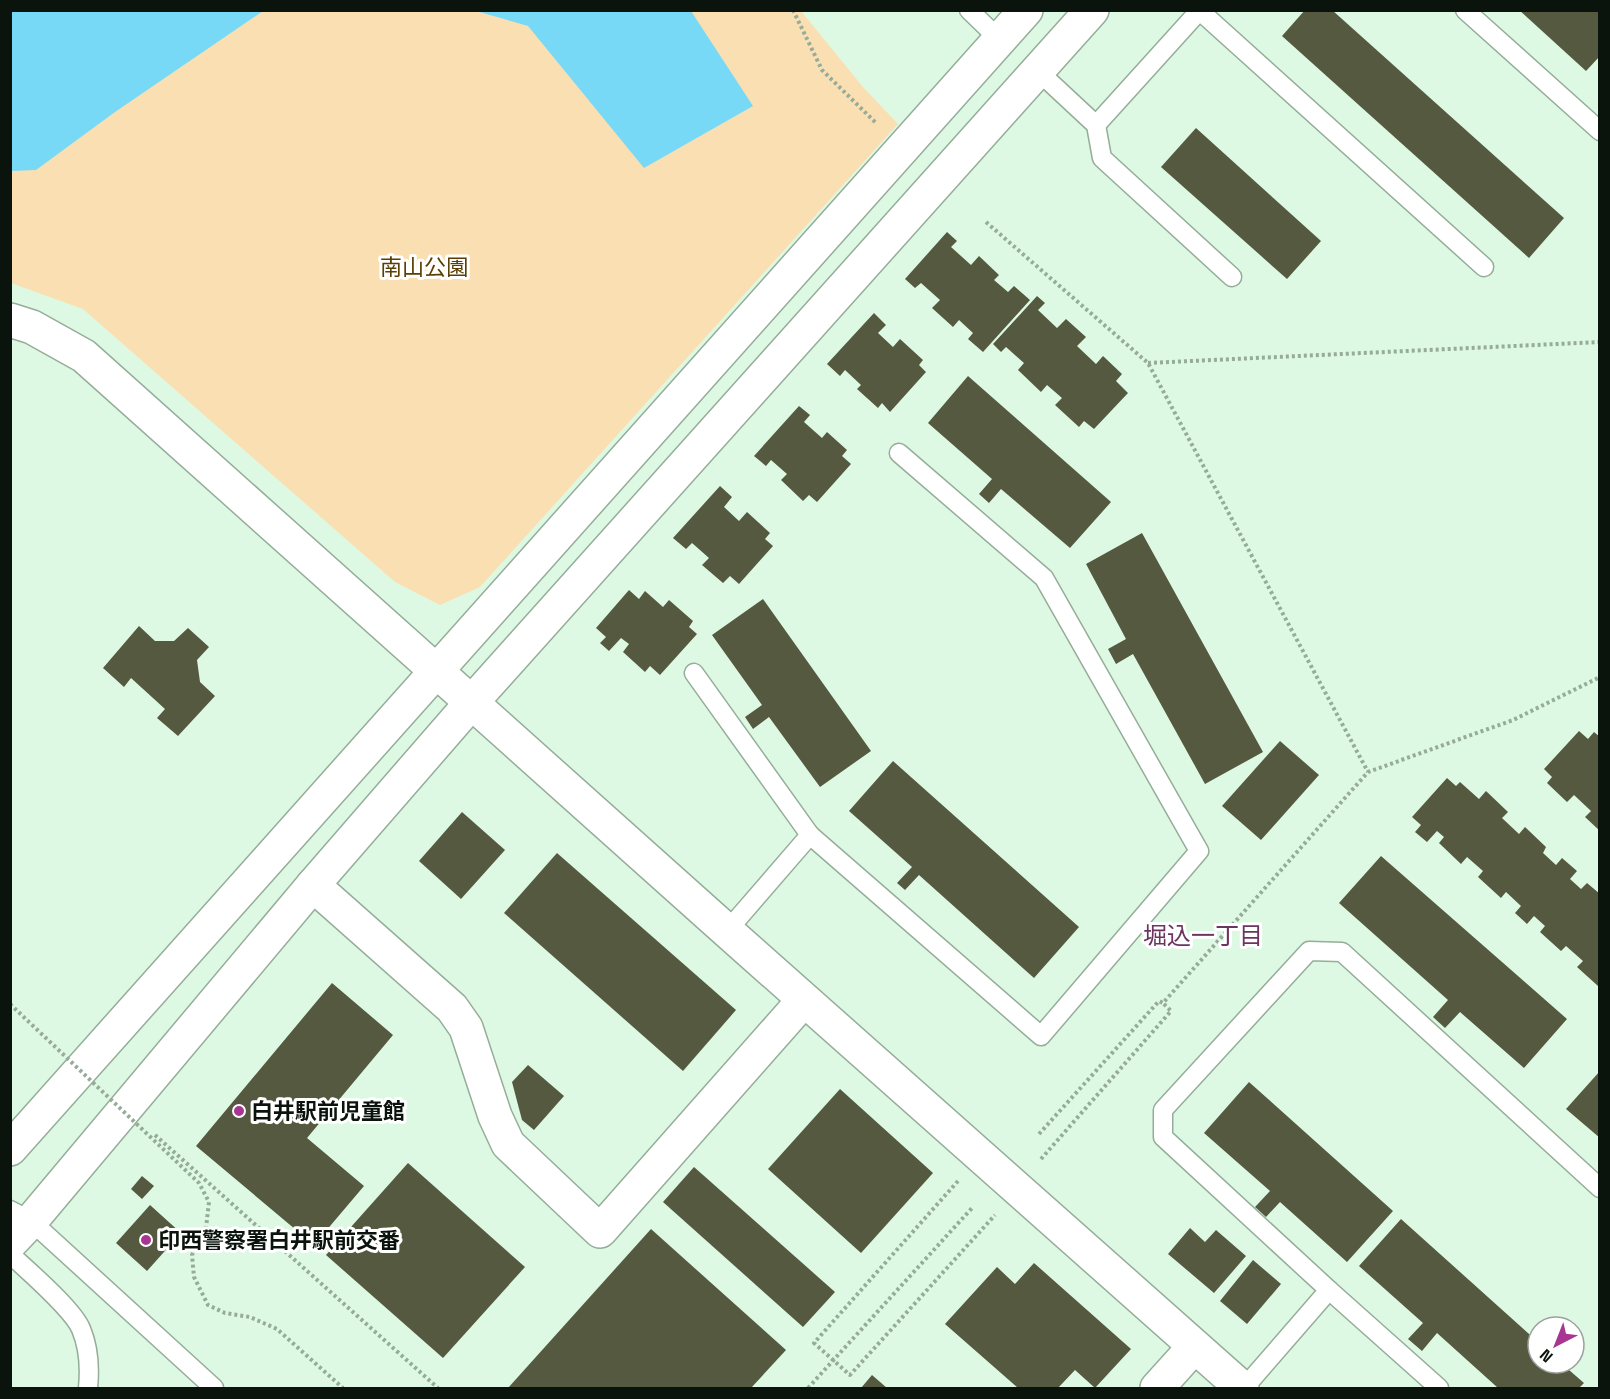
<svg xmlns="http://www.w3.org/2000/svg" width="1610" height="1399" font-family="'Space Grotesk','Noto Sans JP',sans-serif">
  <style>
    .green { fill: #fadfb2 }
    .water { fill: #78d9f7 }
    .building { fill: #55593f }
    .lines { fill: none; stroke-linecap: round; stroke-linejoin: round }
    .lane-casing { stroke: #95ad99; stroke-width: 21 }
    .street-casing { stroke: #95ad99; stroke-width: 36 }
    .secondary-casing { stroke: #95ad99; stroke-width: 36 }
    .path { stroke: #96ab9a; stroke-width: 4; stroke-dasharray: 3 3; stroke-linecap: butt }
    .lane { stroke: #fff; stroke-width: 18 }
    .street { stroke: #fff; stroke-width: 33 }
    .secondary { stroke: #fff; stroke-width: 33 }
    .path-bridge { stroke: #96ab9a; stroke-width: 4; stroke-dasharray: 3 3; stroke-linecap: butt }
    .poi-dot { fill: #a73692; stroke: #fff; stroke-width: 2 }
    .labels { text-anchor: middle; stroke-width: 6; stroke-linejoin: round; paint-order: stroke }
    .park-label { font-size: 22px; fill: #5a3f03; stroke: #fff }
    .poi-label { font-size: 22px; font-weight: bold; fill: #0a130c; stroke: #fff; text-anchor: start }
    .neighbourhood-label { font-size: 24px; fill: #6c3460; stroke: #fff }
  </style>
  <rect width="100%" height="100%" fill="#def9e3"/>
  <polygon class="green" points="11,11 801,11 863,87 898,124 480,587 440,605 395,582 83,309 11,283"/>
  <g class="water">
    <polygon points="10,11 11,10 263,11 115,112 36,170 11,171"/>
    <polygon points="476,11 691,11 753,106 644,168 528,26"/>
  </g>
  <g class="building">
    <polygon points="1305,10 1332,10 1564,218 1529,258 1282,36"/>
    <polygon points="1519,10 1598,10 1600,12 1600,56 1586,71"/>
    <polygon points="1196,128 1321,241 1287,279 1161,167"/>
    <polygon points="947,232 957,241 951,247 971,265 979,256 999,275 994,280 1008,292 1014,286 1030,300 983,352 968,339 973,333 959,320 953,327 932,308 940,300 921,283 915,288 905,279"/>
    <polygon points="1037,296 1045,303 1038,310 1057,328 1066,319 1086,337 1077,346 1096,364 1103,356 1122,374 1116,381 1128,393 1094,429 1084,421 1079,427 1055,405 1062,398 1047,385 1041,392 1018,370 1024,363 1006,347 1001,352 993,344"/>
    <polygon points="874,313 886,325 878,333 893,347 900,339 923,360 919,365 926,372 890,412 882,403 878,408 857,389 861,385 845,370 840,376 827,364"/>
    <polygon points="968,376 1111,502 1070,548 1001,489 989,503 979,494 992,479 928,423"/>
    <polygon points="799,406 810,415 804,422 822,438 827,432 847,450 842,456 851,464 817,502 809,495 803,501 781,480 787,474 771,460 766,466 754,456"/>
    <polygon points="720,486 732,497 724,507 739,521 747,512 770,533 765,539 773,546 739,584 730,576 723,583 702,565 709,558 692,543 686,549 673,538"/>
    <polygon points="1142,533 1263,752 1205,784 1133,654 1116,664 1108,649 1126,639 1086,564"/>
    <polygon points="629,590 639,599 645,591 663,607 669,600 693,621 689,627 697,634 660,675 650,666 645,672 623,652 629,644 621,638 609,651 600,643 606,637 596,628"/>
    <polygon points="763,599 871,751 820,787 769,717 753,729 745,717 762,705 712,635"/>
    <polygon points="139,626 155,641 174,641 188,628 209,647 197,660 200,682 215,696 178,736 157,718 165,709 131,678 124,687 103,668"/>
    <polygon points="1579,731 1588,739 1594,732 1600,737 1600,831 1585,817 1591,811 1574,795 1567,802 1547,783 1552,777 1544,769"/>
    <polygon points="1280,741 1319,775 1261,840 1222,806"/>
    <polygon points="893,761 1079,927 1034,978 919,875 905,890 897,883 912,867 849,811"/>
    <polygon points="1447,778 1456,786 1460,782 1479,799 1486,791 1508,812 1502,818 1519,834 1525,827 1546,847 1543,853 1556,865 1562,858 1577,871 1570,879 1581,889 1587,883 1600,894 1598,986 1577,967 1583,961 1566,946 1561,951 1540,932 1545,926 1534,916 1527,924 1515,913 1521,906 1506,892 1501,898 1478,877 1483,871 1467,857 1461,864 1439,843 1444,837 1437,831 1427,842 1415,832 1421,825 1412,817"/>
    <polygon points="462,812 505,850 461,899 419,861"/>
    <polygon points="557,853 736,1010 683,1071 504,913"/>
    <polygon points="1381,856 1567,1019 1524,1068 1460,1012 1445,1028 1433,1017 1448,1000 1339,903"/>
    <polygon points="332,983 393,1035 307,1138 364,1186 314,1245 196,1146"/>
    <polygon points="528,1065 564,1096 534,1130 522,1120 512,1082"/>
    <polygon points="1600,1071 1600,1138 1566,1109"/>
    <polygon points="1249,1082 1393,1211 1347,1262 1280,1202 1266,1217 1255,1207 1270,1191 1204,1133"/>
    <polygon points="840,1089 933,1173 861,1253 768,1169"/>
    <polygon points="408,1163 525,1267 443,1358 326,1255"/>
    <polygon points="694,1167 835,1292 803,1327 663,1202"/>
    <polygon points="142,1176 154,1186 142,1199 131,1189"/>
    <polygon points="150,1205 181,1233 147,1271 116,1243"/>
    <polygon points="1401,1219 1538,1342 1538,1363 1561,1363 1584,1383 1579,1388 1498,1388 1437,1333 1422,1351 1408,1339 1423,1323 1359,1266"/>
    <polygon points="1190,1228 1205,1242 1216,1230 1246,1256 1214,1293 1168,1254"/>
    <polygon points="651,1229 786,1350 751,1388 508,1388"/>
    <polygon points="1253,1260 1281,1284 1247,1324 1220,1301"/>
    <polygon points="1034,1263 1131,1349 1095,1388 1075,1370 1058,1388 1018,1388 945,1324 997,1267 1015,1284"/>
    <polygon points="872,1375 887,1388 861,1388"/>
  </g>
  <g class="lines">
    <g class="lane-casing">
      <g id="lane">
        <polyline points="969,10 1000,40"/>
        <polyline points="1465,10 1600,131"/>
        <polyline points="1200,11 1484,267"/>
        <polyline points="1038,71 1096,125 1102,158 1232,277"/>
        <polyline points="1096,125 1200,10"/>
        <polyline points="694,673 810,835 727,931"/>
        <polyline points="810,835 1041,1036 1199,851 1044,578 899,453"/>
        <polyline points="10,1210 31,1221 214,1388"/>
        <path d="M10,1254C27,1270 73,1309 81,1329C89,1348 90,1368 88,1388"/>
        <polyline points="1329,1290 1439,1388"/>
        <polyline points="1244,1388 1329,1290 1163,1137 1163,1110 1309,951 1342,952 1600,1188"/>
      </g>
    </g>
    <g class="street-casing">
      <g id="street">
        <polyline points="313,885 452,1008 466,1028 495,1116 508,1144 600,1231 804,1000"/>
        <polyline points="1157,1388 1194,1347"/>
      </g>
    </g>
    <g class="secondary-casing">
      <g id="secondary">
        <polyline points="10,320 32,327 84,356 727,931 1242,1388"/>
        <polyline points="10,1149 1026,10"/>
        <polyline points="10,1243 31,1221 313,885 471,703 1092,10"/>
      </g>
    </g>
    <g class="path">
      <polyline points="793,10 822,70 877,124"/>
      <polyline points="986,222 1148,363 1368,772"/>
      <polyline points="1148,363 1600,342"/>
      <polyline points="1039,1134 1159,1001 1163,1003 1368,772 1513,720 1600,677"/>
      <polyline points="155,1135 438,1388"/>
      <polyline points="1041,1159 1171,1011 1163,1003"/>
      <polyline points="958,1181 814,1343 850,1375 995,1215"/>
      <polyline points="808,1388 972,1208"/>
    </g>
    <use href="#lane" class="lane"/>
    <use href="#street" class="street"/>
    <use href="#secondary" class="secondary"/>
    <polyline class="path-bridge" points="10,1004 199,1183 209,1202 206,1228 192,1255 194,1277 208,1305 225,1313 250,1317 277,1329 343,1388"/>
  </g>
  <g class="poi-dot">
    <circle cx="239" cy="1111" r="6"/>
    <circle cx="146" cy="1240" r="6"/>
  </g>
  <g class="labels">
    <g class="park-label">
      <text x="424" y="275">南山公園</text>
    </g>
    <g class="poi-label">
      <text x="251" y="1119">白井駅前児童館</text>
      <text x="158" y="1248">印西警察署白井駅前交番</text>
    </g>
    <g class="neighbourhood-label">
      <text x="1203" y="944">堀込一丁目</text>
    </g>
  </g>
  <rect width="1610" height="1399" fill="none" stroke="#0a130c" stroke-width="24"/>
  <g transform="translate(1556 1345) rotate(222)"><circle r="28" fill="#ffffff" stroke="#9da19e" stroke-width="1.5"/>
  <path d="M0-4.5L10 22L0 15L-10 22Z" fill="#a73692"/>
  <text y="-9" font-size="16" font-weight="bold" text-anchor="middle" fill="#0a130c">N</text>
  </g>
</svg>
